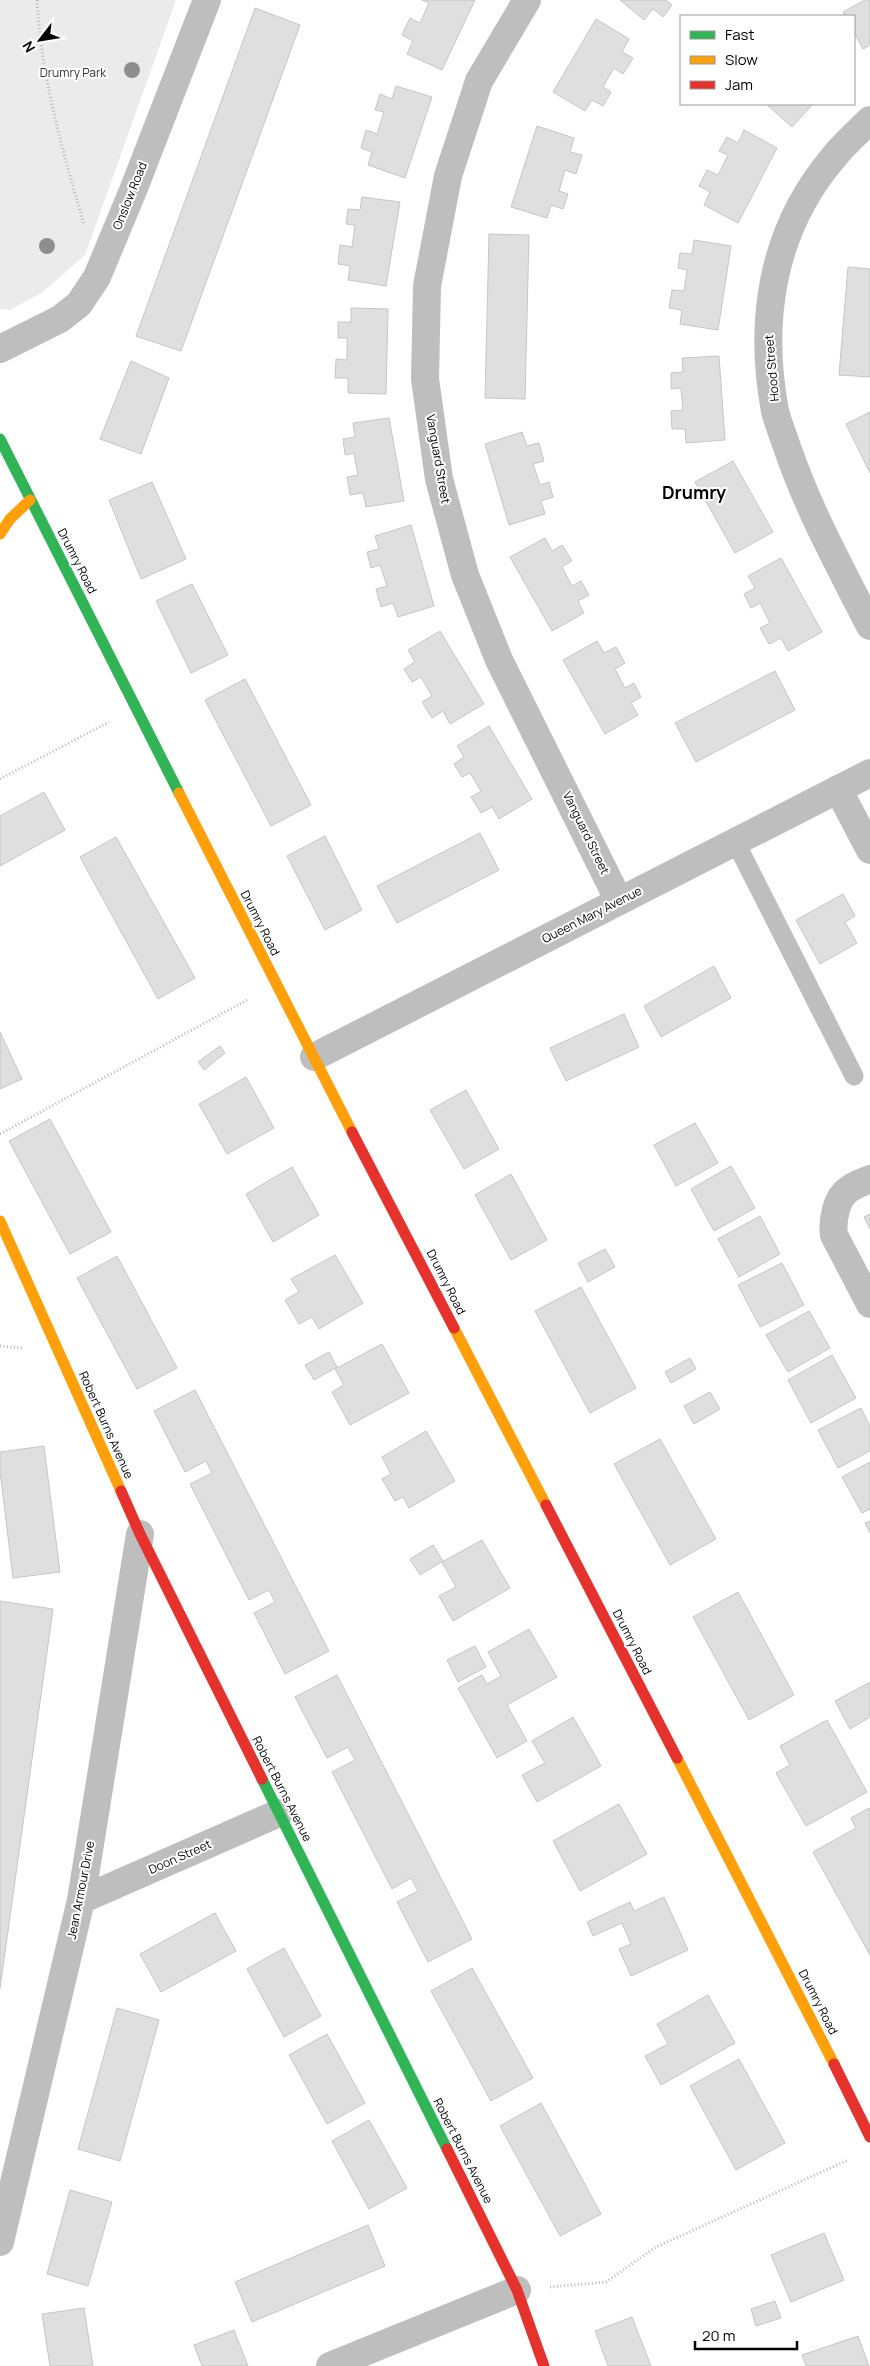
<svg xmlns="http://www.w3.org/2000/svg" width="870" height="2366" font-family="Manrope,sans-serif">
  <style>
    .green { fill: #ebebeb }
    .building { fill: #dfdfdf; stroke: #c6c6c6 }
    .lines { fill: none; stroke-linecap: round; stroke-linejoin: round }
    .path { stroke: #b9b9b9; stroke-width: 3; stroke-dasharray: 1 2.5; stroke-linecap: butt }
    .lane { stroke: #bebebe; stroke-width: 19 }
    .street { stroke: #bebebe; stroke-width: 28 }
    .fast { stroke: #30b455; stroke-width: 11 }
    .slow { stroke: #ff9f0a; stroke-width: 11 }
    .jam { stroke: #e5322d; stroke-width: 11 }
    .tree { fill: #8e8e8e }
    .labels { text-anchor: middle; stroke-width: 4; stroke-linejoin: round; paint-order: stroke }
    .park-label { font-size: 12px; fill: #323232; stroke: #fff }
    .street-label { font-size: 12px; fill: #000; stroke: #fff }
    .district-label { font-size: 18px; font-weight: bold; fill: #000; stroke: #fff }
  </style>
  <rect width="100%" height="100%" fill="#fff"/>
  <polygon class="green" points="0,0 176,0 85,255 43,292 10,310 0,309"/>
  <g class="building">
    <polygon points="422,0 475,0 442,70 407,54 413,41 402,35 410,18 420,23 429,3"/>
    <polygon points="620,0 666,0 672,5 663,17 653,9 644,20"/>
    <polygon points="865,0 870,0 870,45 863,49 854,32 854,16 845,16 843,12"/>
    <polygon points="255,8 300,25 181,351 136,336"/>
    <polygon points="596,19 629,39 622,52 633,58 623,74 614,68 603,87 611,92 603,106 592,100 585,111 553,92"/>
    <polygon points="396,86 432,97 405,178 368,165 372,152 361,148 366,130 377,134 384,112 375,110 380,94 392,99"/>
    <polygon points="766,104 813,104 792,127"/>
    <polygon points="537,126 574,138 570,152 582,155 576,174 565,170 559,191 568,194 563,209 551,205 547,218 511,207"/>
    <polygon points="744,130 777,148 738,223 704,205 710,192 699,186 707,170 718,175 728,155 719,151 727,137 738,143"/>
    <polygon points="362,197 400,202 386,286 348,280 350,266 338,264 340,245 352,247 355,225 346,224 348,209 360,210"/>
    <polygon points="489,234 529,235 525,399 485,398"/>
    <polygon points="694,240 731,246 718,330 680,324 682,310 669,308 672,290 684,291 687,270 678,268 680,253 692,254"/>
    <polygon points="848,267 870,269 870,377 839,375"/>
    <polygon points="351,308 388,309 386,394 348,393 348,378 335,378 336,359 347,360 347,338 338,338 338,322 351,322"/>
    <polygon points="719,356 725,440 686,443 685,429 672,429 671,411 683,410 681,388 671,389 671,373 683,372 682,358"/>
    <polygon points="131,361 169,378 141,454 100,439"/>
    <polygon points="870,412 870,473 846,424"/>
    <polygon points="389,418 404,501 366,507 363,493 350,495 347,477 358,475 354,453 345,455 343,439 355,437 353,423"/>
    <polygon points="522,432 527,446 539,443 544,461 533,464 540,485 549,482 553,497 541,501 545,514 509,525 485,444"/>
    <polygon points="733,461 773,532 735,553 695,482"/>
    <polygon points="152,482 186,559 141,579 109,500"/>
    <polygon points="411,525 434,606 398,617 393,603 381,607 376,589 387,586 380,565 371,568 367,552 379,549 375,536"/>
    <polygon points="545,538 552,551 562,545 572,561 562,567 572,586 581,581 589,595 578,601 584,613 552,631 510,557"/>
    <polygon points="781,558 822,632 788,651 781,638 769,644 760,628 770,623 760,603 751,608 744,594 755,588 748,576"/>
    <polygon points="192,584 228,655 191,673 156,601"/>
    <polygon points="440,631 484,704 450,724 443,711 432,718 422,702 432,696 421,677 412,682 404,669 415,662 408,650"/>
    <polygon points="597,641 604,653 616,647 625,663 615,669 625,688 634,683 641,697 631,703 638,715 605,734 563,660"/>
    <polygon points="775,671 795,710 696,762 675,723"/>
    <polygon points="245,679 311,805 271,826 205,700"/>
    <polygon points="489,726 532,799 499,819 492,807 481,813 471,797 481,791 470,773 462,777 454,764 464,757 457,746"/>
    <polygon points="44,792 65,830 0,866 0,816"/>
    <polygon points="480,833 499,870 397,923 377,886"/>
    <polygon points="325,836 362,910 325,930 287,856"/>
    <polygon points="116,837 195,978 158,999 80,857"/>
    <polygon points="843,894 855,916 845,922 857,943 820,964 796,920"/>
    <polygon points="714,966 731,998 661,1037 644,1006"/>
    <polygon points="624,1014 639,1047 566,1081 550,1048"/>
    <polygon points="0,1032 22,1079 0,1089"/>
    <polygon points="220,1046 225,1053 204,1070 198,1062"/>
    <polygon points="246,1077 274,1128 227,1154 199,1104"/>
    <polygon points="466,1090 499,1149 464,1169 430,1110"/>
    <polygon points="50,1119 111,1232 70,1254 9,1141"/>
    <polygon points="695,1123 718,1163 676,1186 654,1145"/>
    <polygon points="731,1166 755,1208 714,1231 691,1189"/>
    <polygon points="292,1167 319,1215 273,1242 246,1194"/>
    <polygon points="511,1174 547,1240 511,1260 475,1195"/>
    <polygon points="870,1214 870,1229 864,1217"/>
    <polygon points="760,1216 780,1254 739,1277 718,1239"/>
    <polygon points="605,1249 615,1267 588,1282 578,1263"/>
    <polygon points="335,1255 363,1303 319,1329 312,1317 299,1324 285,1300 299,1292 291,1279"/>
    <polygon points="117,1256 177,1368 137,1389 77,1278"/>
    <polygon points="782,1263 804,1305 760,1327 738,1285"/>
    <polygon points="581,1287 636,1388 590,1413 535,1311"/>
    <polygon points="809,1311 830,1348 788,1372 766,1335"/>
    <polygon points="382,1344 409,1393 350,1425 332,1392 344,1385 335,1369"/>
    <polygon points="329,1352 337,1367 314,1380 305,1365"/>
    <polygon points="832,1355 856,1398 811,1423 788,1380"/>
    <polygon points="690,1358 696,1369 671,1383 665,1372"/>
    <polygon points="195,1390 329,1651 285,1674 254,1613 275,1602 269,1590 249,1600 190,1484 212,1473 206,1461 185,1472 154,1411"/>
    <polygon points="710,1392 720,1409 694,1424 684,1406"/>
    <polygon points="861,1408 870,1426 870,1451 838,1468 818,1430"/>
    <polygon points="426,1431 455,1481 409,1508 403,1497 395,1501 382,1479 391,1474 382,1457"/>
    <polygon points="660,1439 716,1539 670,1565 614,1464"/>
    <polygon points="44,1446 60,1572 13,1578 0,1471 0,1452"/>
    <polygon points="870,1462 870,1509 862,1513 842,1477"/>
    <polygon points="870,1521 870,1533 865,1523"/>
    <polygon points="482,1540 510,1588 453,1621 439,1596 456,1587 442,1562"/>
    <polygon points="433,1545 443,1561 420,1575 410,1559"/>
    <polygon points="738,1592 794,1695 749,1720 693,1617"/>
    <polygon points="0,1601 53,1609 0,1988"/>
    <polygon points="529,1629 557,1677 507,1705 527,1741 497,1758 458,1688 482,1675 487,1684 501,1676 488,1652"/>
    <polygon points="475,1646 486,1667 458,1682 447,1660"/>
    <polygon points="337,1675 472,1939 428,1962 397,1902 418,1891 411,1878 392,1889 332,1772 355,1760 348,1747 327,1758 295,1697"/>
    <polygon points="870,1682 870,1717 850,1729 835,1701"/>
    <polygon points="573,1717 601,1766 537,1802 522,1775 545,1763 532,1741"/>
    <polygon points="827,1720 867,1792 806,1826 776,1773 790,1765 780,1746"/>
    <polygon points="619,1804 647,1854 580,1891 553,1841"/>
    <polygon points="869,1808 870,1809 870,1955 813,1852 856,1828 851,1818"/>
    <polygon points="664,1897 688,1950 631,1976 619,1949 631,1944 622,1923 593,1936 587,1922 630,1902 634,1911"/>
    <polygon points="215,1913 236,1951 161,1992 140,1954"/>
    <polygon points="284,1948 321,2016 284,2037 247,1969"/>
    <polygon points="472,1968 533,2078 491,2101 431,1991"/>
    <polygon points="708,1995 735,2043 661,2085 645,2056 668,2044 657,2024"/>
    <polygon points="117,2008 159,2020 120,2161 78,2149"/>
    <polygon points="327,2034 365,2103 327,2124 289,2055"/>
    <polygon points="739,2059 785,2143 736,2170 690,2086"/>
    <polygon points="541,2103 601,2214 560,2236 500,2126"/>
    <polygon points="369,2120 407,2188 369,2209 332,2141"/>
    <polygon points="70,2190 112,2202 88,2286 47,2274"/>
    <polygon points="368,2225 385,2266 252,2322 235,2282"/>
    <polygon points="824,2233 844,2280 791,2302 771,2255"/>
    <polygon points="775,2301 781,2318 756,2326 751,2309"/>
    <polygon points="84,2308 93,2366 50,2366 42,2314"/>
    <polygon points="632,2317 651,2366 608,2366 595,2331"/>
    <polygon points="234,2330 248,2366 202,2366 194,2345"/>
    <polygon points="858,2336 869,2366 806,2366 802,2355"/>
  </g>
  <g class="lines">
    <g class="path">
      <path d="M37,0C41,77 63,152 84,225"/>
      <polyline points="0,779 109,722"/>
      <polyline points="0,1134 249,999"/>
      <polyline points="0,1346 22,1348"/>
      <polyline points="550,2287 606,2282 656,2247 848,2160"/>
    </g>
    <polyline class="lane" points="735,841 854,1076"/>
    <g class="street">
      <polyline points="527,0 479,81 448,176 427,286 425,379 439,479 465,575 499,660 619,901"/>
      <path d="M870,120C858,132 844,144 833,158C772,230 758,320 775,411C778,423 783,435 787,447C808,509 840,567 870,626"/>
      <polyline points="0,349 60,319 79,304 97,277 134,188 207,0"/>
      <polyline points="838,789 870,850"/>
      <polyline points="314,1057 870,773"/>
      <path d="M870,1179C863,1182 854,1185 848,1190C836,1198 832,1222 834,1235L870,1304"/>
      <polyline points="81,1900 279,1813"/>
      <polyline points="0,2242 81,1900 140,1534"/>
      <polyline points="330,2366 517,2290"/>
    </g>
    <g class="fast">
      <polyline points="0,439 179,793"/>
      <polyline points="262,1779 447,2149"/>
    </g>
    <g class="slow">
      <polyline points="0,534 10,519 30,500"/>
      <polyline points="179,793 352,1132"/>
      <polyline points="0,1221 121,1491"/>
      <polyline points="454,1328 546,1505"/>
      <polyline points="677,1758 834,2064"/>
    </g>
    <g class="jam">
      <polyline points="352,1132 454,1328"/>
      <polyline points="121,1491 140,1534 262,1779"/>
      <polyline points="546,1505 677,1758"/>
      <polyline points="834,2064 870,2137"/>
      <polyline points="447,2149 517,2290 544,2366"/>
    </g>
  </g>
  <g class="tree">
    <circle cx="132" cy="70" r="8"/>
    <circle cx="47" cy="246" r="8"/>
  </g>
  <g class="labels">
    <g class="park-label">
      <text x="73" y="77">Drumry Park</text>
    </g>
    <g class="street-label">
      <text transform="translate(130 196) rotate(-68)" y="4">Onslow Road</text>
      <text transform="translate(772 368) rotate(-95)" y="4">Hood Street</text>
      <text transform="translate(438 459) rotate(80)" y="4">Vanguard Street</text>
      <text transform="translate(77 561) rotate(63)" y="4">Drumry Road</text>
      <text transform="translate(586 833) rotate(64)" y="4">Vanguard Street</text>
      <text transform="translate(592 915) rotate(-27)" y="4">Queen Mary Avenue</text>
      <text transform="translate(260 923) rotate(63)" y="4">Drumry Road</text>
      <text transform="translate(446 1282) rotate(63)" y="4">Drumry Road</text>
      <text transform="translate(106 1425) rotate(66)" y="4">Robert Burns Avenue</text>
      <text transform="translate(632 1642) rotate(63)" y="4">Drumry Road</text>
      <text transform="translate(282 1789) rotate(63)" y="4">Robert Burns Avenue</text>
      <text transform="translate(180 1857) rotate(-24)" y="4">Doon Street</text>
      <text transform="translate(81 1890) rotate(-79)" y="4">Jean Armour Drive</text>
      <text transform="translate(818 2002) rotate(63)" y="4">Drumry Road</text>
      <text transform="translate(463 2151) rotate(63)" y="4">Robert Burns Avenue</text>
    </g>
    <g class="district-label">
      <text x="694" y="499">Drumry</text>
    </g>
  </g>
  <rect x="680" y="15" width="175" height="90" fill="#ffffff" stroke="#999999"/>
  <rect x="690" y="31" width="25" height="8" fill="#30b455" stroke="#999999"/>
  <text x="725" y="40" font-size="15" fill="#000000">Fast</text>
  <rect x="690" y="56" width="25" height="8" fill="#ff9f0a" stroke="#999999"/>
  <text x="725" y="65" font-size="15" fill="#000000">Slow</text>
  <rect x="690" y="81" width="25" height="8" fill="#e5322d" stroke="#999999"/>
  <text x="725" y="90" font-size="15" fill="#000000">Jam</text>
  <g transform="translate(40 40) rotate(239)" stroke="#ffffff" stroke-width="4" paint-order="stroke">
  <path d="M0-4L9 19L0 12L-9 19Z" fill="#000000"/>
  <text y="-8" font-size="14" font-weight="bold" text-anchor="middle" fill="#000000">N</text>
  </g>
  <path d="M695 2341v8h102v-8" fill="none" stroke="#000000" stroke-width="2.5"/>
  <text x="702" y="2341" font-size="15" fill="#000000" stroke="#ffffff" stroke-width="4" paint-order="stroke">20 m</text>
</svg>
